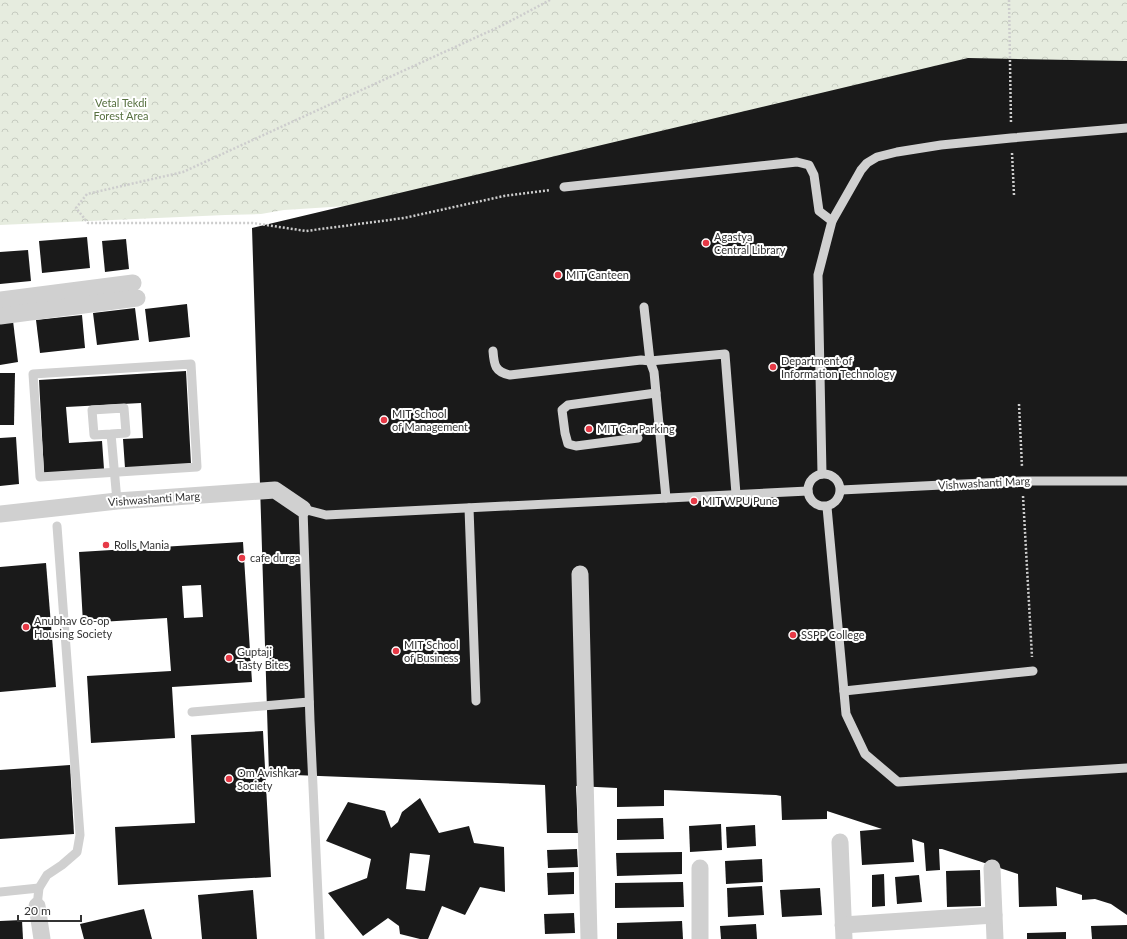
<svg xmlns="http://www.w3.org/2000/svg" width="1127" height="939" font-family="Lato,sans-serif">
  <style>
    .forest { fill: url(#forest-crowns) }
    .building { fill: #1a1a1a; fill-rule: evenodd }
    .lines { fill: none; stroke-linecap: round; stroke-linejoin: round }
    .path { stroke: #cdcdcd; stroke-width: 2.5; stroke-dasharray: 2 2; stroke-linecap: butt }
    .lane { stroke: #d0d0d0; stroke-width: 9 }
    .street { stroke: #d0d0d0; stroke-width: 17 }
    .poi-dot { fill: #e63946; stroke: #fff; stroke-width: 1.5 }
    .labels { text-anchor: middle; stroke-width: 4; stroke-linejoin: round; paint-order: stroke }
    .park-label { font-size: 11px; fill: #56703f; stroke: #fff }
    .poi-label { font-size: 11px; fill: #333; stroke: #fff; text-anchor: start }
    .street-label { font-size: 11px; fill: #333; stroke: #fff }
  </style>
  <defs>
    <pattern id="forest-crowns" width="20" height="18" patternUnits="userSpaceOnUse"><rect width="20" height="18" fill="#e6ecdf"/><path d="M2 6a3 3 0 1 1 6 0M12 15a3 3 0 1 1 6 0" fill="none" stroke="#c6cbc0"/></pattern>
  </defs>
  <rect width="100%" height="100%" fill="#fff"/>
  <polygon class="forest" points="0,0 1127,0 1127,86 504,196 284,210 261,214 225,215 0,225"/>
  <g class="building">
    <polygon points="968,58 1127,61 1127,915 1111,904 1095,899 1082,900 1082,895 1056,887 1057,906 1019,907 1018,874 942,849 939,849 940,870 926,871 924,843 912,839 914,862 862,865 860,831 882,829 827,811 827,819 782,820 781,796 776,795 664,790 664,806 617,807 617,788 576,786 578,833 547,833 545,785 269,774 252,228"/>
    <polygon points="87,237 90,268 42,273 39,241"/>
    <polygon points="126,239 129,269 105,272 102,241"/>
    <polygon points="28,250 31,281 0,284 0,252"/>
    <polygon points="187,304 190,337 149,342 145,309"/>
    <polygon points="135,308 139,340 97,345 93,313"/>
    <polygon points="82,315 85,348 40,353 36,320"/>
    <polygon points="13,321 18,362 0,365 0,323"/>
    <polygon points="186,371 191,464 125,468 123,439 143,438 141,403 66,407 69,443 102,441 104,469 44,473 39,380"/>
    <polygon points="0,373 15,373 14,425 0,425"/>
    <polygon points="16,437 19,484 0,486 0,438"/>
    <path d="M243,542L252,682L172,687L175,738L91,743L87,676L171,671L167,618L83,623L79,552ZM201,585L203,617L184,618L182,586Z"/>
    <polygon points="46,563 56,687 0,692 0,567"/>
    <polygon points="263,731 271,877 118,885 115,827 195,823 191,735"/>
    <polygon points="70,765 74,834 0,839 0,770"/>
    <path d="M420,798L439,833L469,826L474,843L504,847L505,892L480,887L465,915L442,906L428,939H420L400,934L399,926L388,918L363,936L328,893L367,878L371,859L326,841L348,802L385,811L391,828L398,822L402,812ZM410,853L430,855L425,891L406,889Z"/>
    <polygon points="663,818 664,839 617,840 617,819"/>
    <polygon points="721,824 722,850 690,852 689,826"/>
    <polygon points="755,825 756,846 727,848 726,827"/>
    <polygon points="577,849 578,867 548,868 547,850"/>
    <polygon points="682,852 682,874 617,876 616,853"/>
    <polygon points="762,859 763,882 726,884 725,861"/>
    <polygon points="980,870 981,906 947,907 946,871"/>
    <polygon points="574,872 574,894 548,895 547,873"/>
    <polygon points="884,874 885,906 872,907 872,875"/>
    <polygon points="919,875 922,902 897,904 895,877"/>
    <polygon points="683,882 684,907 615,908 615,883"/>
    <polygon points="762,886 764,915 728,917 727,888"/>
    <polygon points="820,888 822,915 782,917 780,890"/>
    <polygon points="253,890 257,939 202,939 198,895"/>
    <polygon points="144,909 152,939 84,939 80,924"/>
    <polygon points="574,913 575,933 545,934 544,914"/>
    <polygon points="22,920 23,939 0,939 0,921"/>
    <polygon points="682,921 683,939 617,939 617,923"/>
    <polygon points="756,924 757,939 721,939 720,926"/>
    <polygon points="1127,925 1127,939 1092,939 1091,926"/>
    <polygon points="1066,932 1066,939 1027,939 1027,933"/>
  </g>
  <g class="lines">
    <g class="path">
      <polyline points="550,0 503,25 183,172 87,194 76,208 88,223 253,223 306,231 404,218 504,196 550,190"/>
      <polyline points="1009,0 1011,124"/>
      <polyline points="1012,153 1014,195"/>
      <polyline points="1019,404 1022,467"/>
      <polyline points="1023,496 1032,657"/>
    </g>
    <g class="lane">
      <polyline points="564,187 797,162 809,165 814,175 819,211 832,221"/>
      <polyline points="644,307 650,361 725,354 736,494"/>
      <path d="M493,351C494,365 495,372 510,375L641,360L650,361L654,372L666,498"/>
      <polygon points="191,364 197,467 40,477 33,374"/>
      <polyline points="111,434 126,433 124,408 92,410 94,435 111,434 117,501"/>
      <polyline points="638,438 576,446 568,444 565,433 562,410 568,405 656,393"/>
      <circle cx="824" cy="490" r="16"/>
      <polyline points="822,474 818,275 832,221 861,170 867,163 877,157 897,152 941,145 1011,138 1127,128"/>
      <polyline points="841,490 1022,481 1127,481"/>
      <polyline points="827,507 846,714 865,754 898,782 1127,768"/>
      <polyline points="469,508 476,701"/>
      <polyline points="844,691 1033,671"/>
      <polyline points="192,712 309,702"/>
      <polyline points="0,892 39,888"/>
      <polyline points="37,906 39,888 47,875 62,865 77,852 80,835 57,526"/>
      <polyline points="320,939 310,721 303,509 326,515 808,491"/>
    </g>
    <g class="street">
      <polyline points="0,300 133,283"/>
      <polyline points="0,316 137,298"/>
      <polyline points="0,514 55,508 117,501 275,490 303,509"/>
      <polyline points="580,574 589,939"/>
      <polyline points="840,842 844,939"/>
      <polyline points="700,868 700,939"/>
      <polyline points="992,868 995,939"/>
      <polyline points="37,906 42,939"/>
      <polyline points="843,925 994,915"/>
    </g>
  </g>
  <g class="poi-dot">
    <circle cx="706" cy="243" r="4"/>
    <circle cx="558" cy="275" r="4"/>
    <circle cx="773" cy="367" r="4"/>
    <circle cx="384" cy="420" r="4"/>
    <circle cx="589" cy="429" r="4"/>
    <circle cx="694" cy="501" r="4"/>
    <circle cx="106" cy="545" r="4"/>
    <circle cx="242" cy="558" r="4"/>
    <circle cx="26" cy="627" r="4"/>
    <circle cx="793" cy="635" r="4"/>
    <circle cx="396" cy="651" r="4"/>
    <circle cx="229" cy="658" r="4"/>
    <circle cx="229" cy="779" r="4"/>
  </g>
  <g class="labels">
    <g class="park-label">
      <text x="121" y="107">Vetal Tekdi<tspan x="121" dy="13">Forest Area</tspan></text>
    </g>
    <g class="poi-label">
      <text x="714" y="241">Agastya<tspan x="714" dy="13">Central Library</tspan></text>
      <text x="566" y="279">MIT Canteen</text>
      <text x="781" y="365">Department of<tspan x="781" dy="13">Information Technology</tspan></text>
      <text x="392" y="418">MIT School<tspan x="392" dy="13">of Management</tspan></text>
      <text x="597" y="433">MIT Car Parking</text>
      <text x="702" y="505">MIT WPU Pune</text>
      <text x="114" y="549">Rolls Mania</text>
      <text x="250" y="562">cafe durga</text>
      <text x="34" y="625">Anubhav Co-op<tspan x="34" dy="13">Housing Society</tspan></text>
      <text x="801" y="639">SSPP College</text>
      <text x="404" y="649">MIT School<tspan x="404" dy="13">of Business</tspan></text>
      <text x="237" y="656">Guptaji<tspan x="237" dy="13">Tasty Bites</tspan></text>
      <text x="237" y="777">Om Avishkar<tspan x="237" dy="13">Society</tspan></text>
    </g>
    <g class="street-label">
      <text transform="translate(984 483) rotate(-3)" y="4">Vishwashanti Marg</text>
      <text transform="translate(154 499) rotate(-4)" y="4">Vishwashanti Marg</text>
    </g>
  </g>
  <path d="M18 915v6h63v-6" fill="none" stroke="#333333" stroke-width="2"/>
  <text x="24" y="915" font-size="12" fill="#333333" stroke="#ffffff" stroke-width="3" paint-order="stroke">20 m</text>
</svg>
